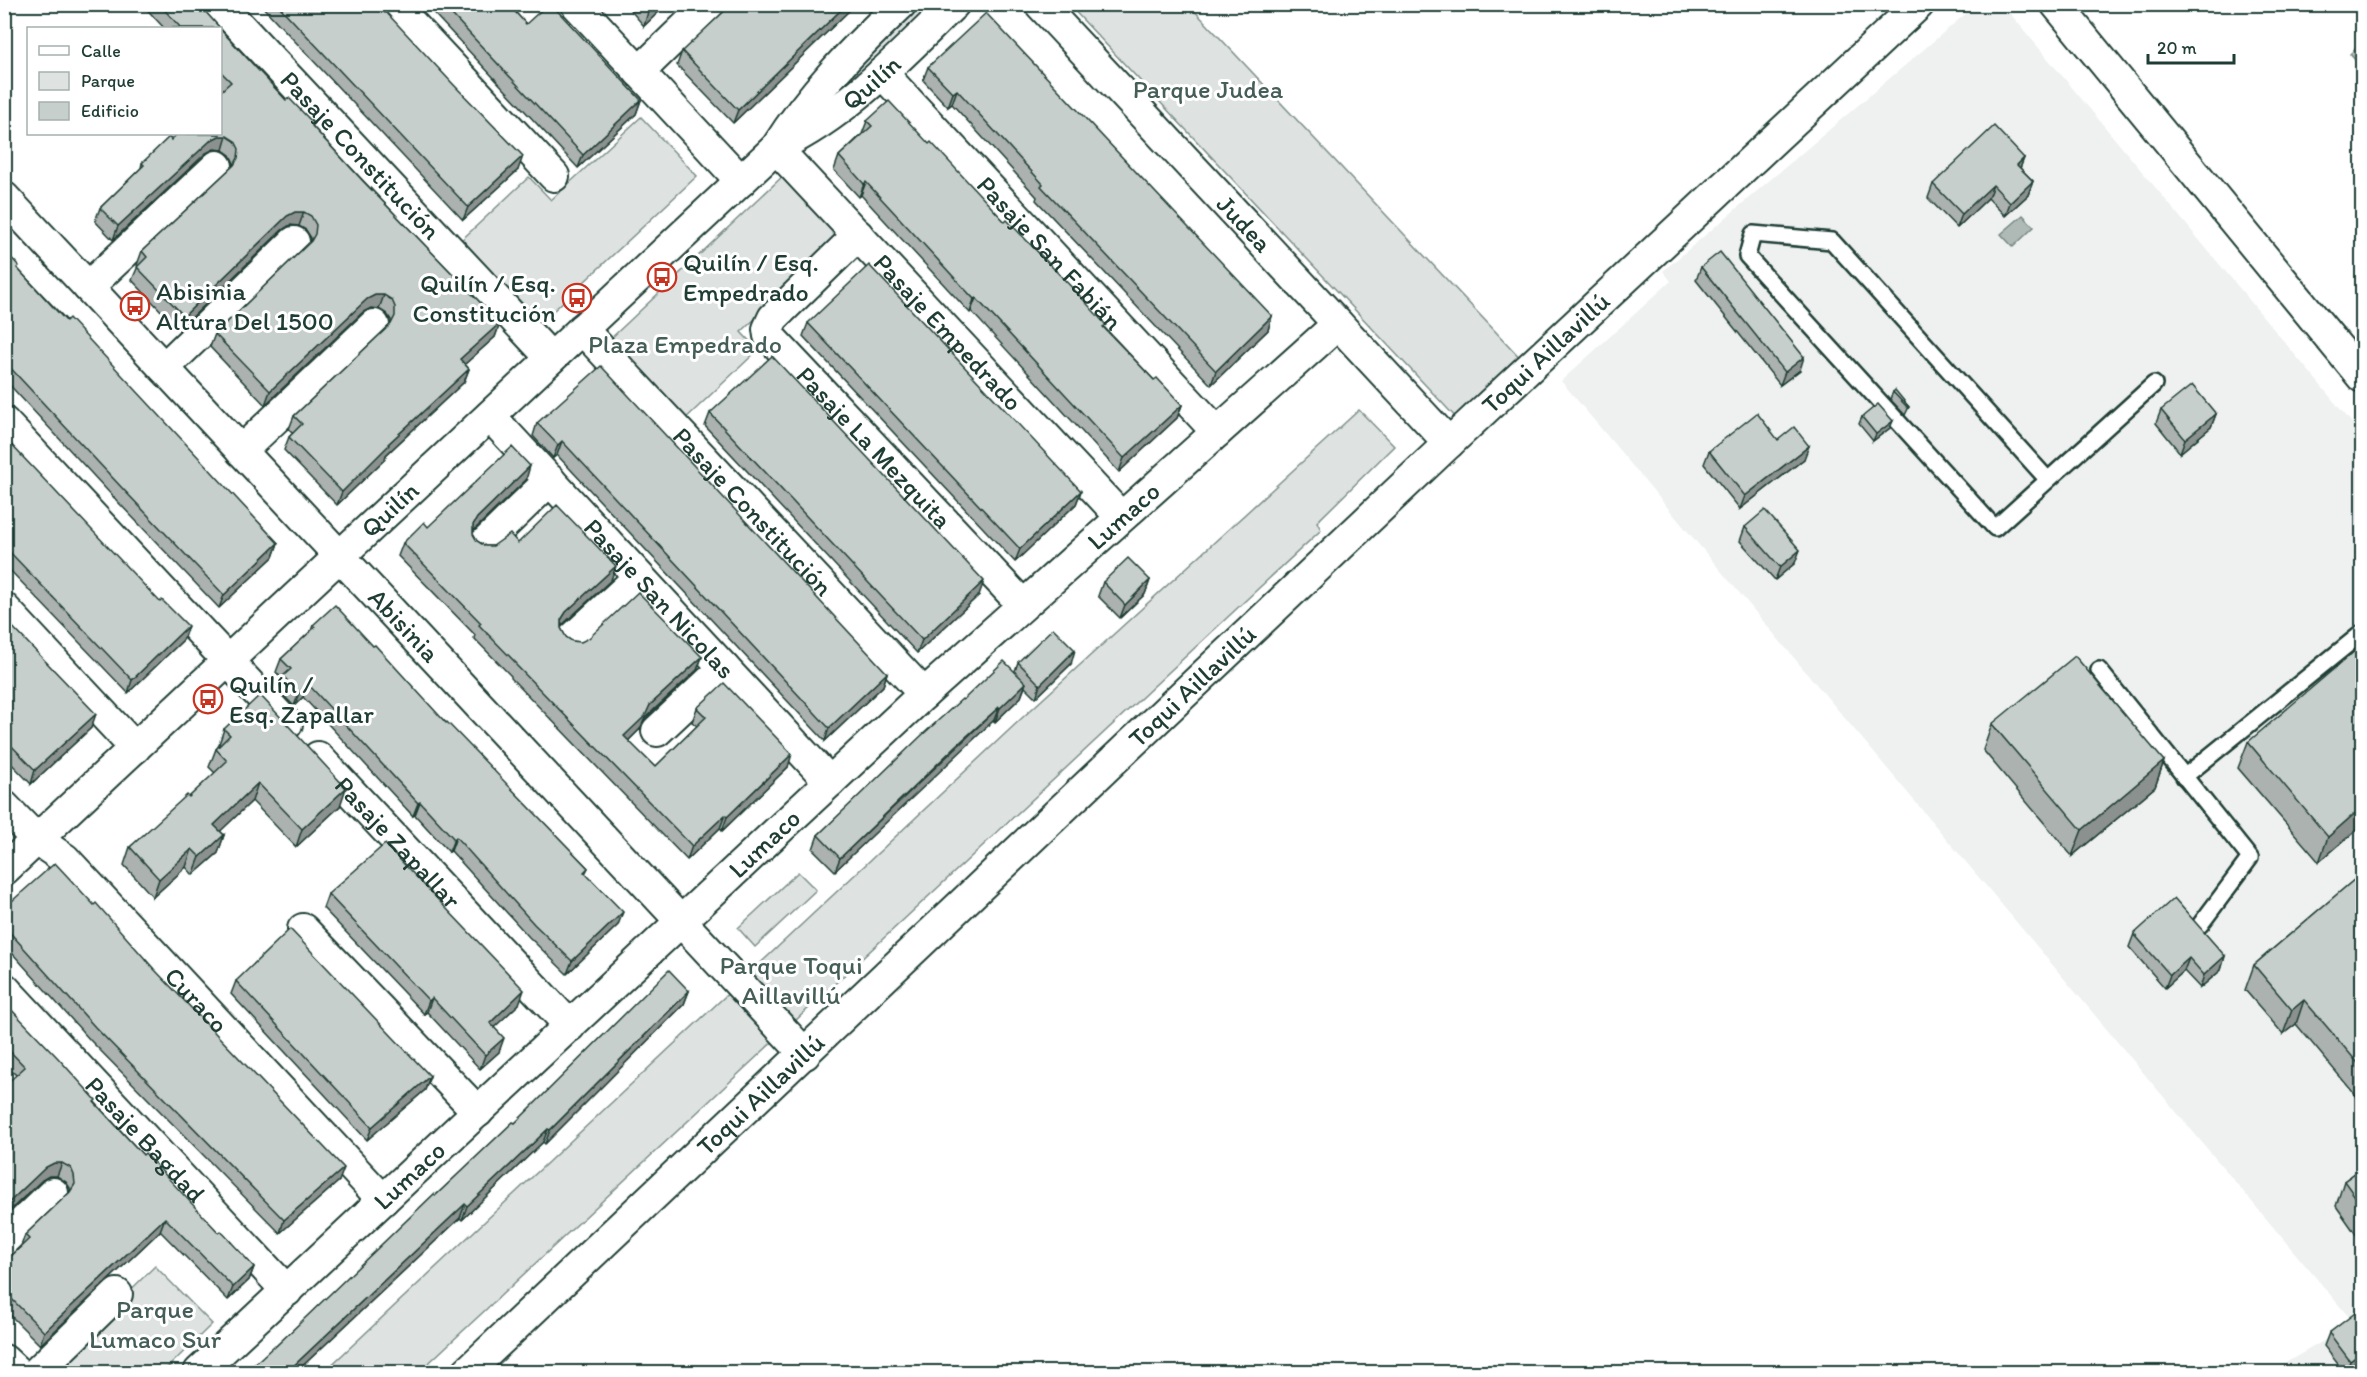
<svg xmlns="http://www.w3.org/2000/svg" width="2367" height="1377" font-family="Itim,sans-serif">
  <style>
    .built { fill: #eef1f0 }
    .green { fill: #dee3e2; stroke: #7e908b; stroke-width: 1.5 }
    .water { fill: #afbab7; stroke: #758883; stroke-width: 1.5 }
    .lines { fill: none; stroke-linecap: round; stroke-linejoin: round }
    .lane-casing { stroke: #1f3d34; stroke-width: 20 }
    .street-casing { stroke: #1f3d34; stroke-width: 34 }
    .lane { stroke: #fff; stroke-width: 15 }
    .street { stroke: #fff; stroke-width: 30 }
    .wall { fill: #abb2af; stroke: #1f3d34; stroke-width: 1.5 }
    .shaded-wall { fill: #8b918f; stroke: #1f3d34; stroke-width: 1.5 }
    .building { fill: #c7cfcc; stroke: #1f3d34; stroke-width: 1.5 }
    .labels { text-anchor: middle; stroke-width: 6; stroke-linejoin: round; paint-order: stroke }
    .street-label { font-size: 26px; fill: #1f3d34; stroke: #fff }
    .park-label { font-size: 26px; fill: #455e57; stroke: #fff }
    .poi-label { font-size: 26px; fill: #1f3d34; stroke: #fff; text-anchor: start }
  </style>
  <rect width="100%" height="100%" fill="#fff"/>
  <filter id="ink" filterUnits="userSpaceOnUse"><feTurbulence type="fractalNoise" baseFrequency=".0167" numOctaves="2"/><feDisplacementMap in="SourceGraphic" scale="12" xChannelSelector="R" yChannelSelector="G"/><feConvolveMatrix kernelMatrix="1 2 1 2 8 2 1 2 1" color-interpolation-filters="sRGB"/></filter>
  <g filter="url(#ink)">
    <polygon class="built" points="1976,5 2003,5 2362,435 2362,1372 2270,1372 2354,1323 1561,381 1671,281 1663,271"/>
    <g class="green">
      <polygon points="911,5 944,5 808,119"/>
      <polygon points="1069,5 1189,5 1525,363 1460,422"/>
      <polygon points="641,117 697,176 535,328 456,245 529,177 551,200"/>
      <polygon points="784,175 843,236 741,332 758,350 682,422 607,342"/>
      <polygon points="1359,410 1394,446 1317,522 1321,530 419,1372 324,1372 1022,718"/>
      <polygon points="798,872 816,890 755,947 738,928"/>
      <polygon points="155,1266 212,1324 163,1372 47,1372"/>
    </g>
    <g class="water">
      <polygon points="2362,42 2362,68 2350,54"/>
      <polygon points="2023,215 2034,227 2013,247 2001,234"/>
    </g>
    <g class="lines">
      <g class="lane-casing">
        <g id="lane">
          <polyline points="2048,480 1832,241 1753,234 1747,256 1995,528 2154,384"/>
          <polyline points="2099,670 2250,858 2200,925"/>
          <polyline points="2184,777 2362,633"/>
        </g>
      </g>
      <g class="street-casing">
        <g id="street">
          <path id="s1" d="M219,4L551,358"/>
          <polyline points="393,4 554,176"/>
          <polyline points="576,4 741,181"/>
          <path id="s2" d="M1040,4L1449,443"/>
          <polyline points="2056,4 2362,377"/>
          <polyline points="639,72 709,4"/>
          <path id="s3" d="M882,73L1217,432"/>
          <path id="s4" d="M781,145C848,113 901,55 954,4"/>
          <path id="s5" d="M776,148L1121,517"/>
          <path id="s6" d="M4,197L805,1054"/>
          <path id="s7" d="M858,235L773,318L768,329L769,336L1023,605"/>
          <polyline points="88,287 217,166"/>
          <path id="s8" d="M582,329L924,694"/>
          <polyline points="164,368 294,242"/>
          <path id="s9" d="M490,416L830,782"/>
          <polyline points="4,422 287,724"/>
          <polyline points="241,451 374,325"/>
          <polyline points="485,543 550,480"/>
          <polyline points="4,608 135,748"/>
          <polyline points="573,638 639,577"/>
          <polyline points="657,731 724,668"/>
          <path id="s10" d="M318,757L570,1026"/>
          <path id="s11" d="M4,806L37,840L65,859L383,1200"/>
          <path id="s12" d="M4,870L776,148C811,92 853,50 901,4"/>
          <polyline points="303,929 478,1112"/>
          <path id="s13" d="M4,988L287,1291"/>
          <polyline points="4,1240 53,1193"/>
          <polyline points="4,1360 17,1372"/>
          <polyline points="37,1372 117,1294"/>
          <path id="s14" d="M199,1372L924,694L1338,324"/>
          <path id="s15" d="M467,1372L1449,443L1919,4"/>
        </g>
      </g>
      <use href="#lane" class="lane"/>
      <use href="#street" class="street"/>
    </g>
    <g class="wall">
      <polygon points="142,4 201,4 203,10 220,28 164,28"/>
      <polygon points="260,4 377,4 518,170 463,220"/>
      <polygon points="425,4 508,4 526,24 641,100 636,114 578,168"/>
      <polygon points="625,4 667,4 644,26"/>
      <polygon points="856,4 733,123 677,65 682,51"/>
      <polygon points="220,29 286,100 313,127 362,180 500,323 495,337 465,364 469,369 464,382 386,455 385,459 337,505 284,450 289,437 293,433 289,429 294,416 391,324 391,320 387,314 379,309 371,308 363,312 265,405 210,347 215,334 311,241 311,238 306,230 299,226 290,225 282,230 179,330 132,280 138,266 137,265 142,251 234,165 234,163 230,155 223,150 214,149 206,153 113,240 95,221 100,208 141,168 142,163 171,140 222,91 220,90"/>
      <polygon points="928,67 1272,316 1268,330 1211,385 1036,200 1037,197 952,104 948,107 923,80"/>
      <polygon points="867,121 929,144 1005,222 1154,380 1182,405 1177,418 1119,472 971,311 970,313 861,195 859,197 834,170 839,156 862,134"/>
      <polygon points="2024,158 2020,168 2033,181 2028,195 2005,216 1988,198 1957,228 1928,198 1933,184"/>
      <polygon points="4,250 18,269 278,543 273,557 219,608 118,502 4,379"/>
      <polygon points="1701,267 1800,370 1780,385 1696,280"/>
      <polygon points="808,323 1081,491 1076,504 1015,562 803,336"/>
      <polygon points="1893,392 1909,407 1905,415 1890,399"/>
      <polygon points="2161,410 2216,414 2211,427 2180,453 2156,423"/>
      <polygon points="710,413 979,595 917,653 705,426"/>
      <polygon points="1862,417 1890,428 1873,441 1859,424"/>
      <polygon points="537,423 887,673 883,686 825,741 557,455 553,458 533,436"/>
      <polygon points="4,437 183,640 128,693 4,564"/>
      <polygon points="1778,440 1804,459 1740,509 1704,464 1709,451"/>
      <polygon points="526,480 473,530 473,534 477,541 485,546 493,546 518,543 611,580 561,626 561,628 566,637 572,641 702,657 697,670 645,718 640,729 628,741 655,767 697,726 692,722 697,708 788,767 722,831 720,828 687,860 511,678 511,676 474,638 475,635 398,556 403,543 428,527"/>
      <polygon points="1745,527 1795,563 1775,580 1740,541"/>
      <polygon points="1150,580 1145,594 1120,618 1098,596 1103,582"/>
      <polygon points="4,618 91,728 31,784 4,756"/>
      <polygon points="313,625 373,646 446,723 588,868 585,874 618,925 567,974 529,937 451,851 449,852 415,815 413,816 303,697 294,706 278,690 282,679 276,672 281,659 311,631"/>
      <polygon points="1018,662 1071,664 1036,698 1025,687 1021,697 995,722 994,720 952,759 835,871 813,849 818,835 963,700 1015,671"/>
      <polygon points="1992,724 2164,761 2155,787 2072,856 1983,750"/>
      <polygon points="224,729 340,806 296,847 252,801 220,831 224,835 218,853 193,875 186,867 153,897 124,865 130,847 189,797 215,773 209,767 216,749 218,747"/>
      <polygon points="2248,742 2362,825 2319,862 2238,768"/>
      <polygon points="2362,873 2362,1103 2296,1024 2283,1034 2245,990 2254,965"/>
      <polygon points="328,894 519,1004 494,1027 499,1052 480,1069 427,1012 424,1014 323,908"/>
      <polygon points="4,908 339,1181 280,1233 90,1040 4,944"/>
      <polygon points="2134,934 2225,956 2221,970 2200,988 2184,971 2165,988 2129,947"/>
      <polygon points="236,981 430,1076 425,1090 367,1140 231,994"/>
      <polygon points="689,991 684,1004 545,1144 543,1142 462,1220 460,1218 296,1372 246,1372 275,1347 436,1195 515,1123"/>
      <polygon points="4,1002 143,1155 219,1233 254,1267 249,1280 228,1300 160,1231 40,1345 4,1309 4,1263 21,1246 25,1235 70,1192 70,1188 66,1182 57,1176 49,1176 42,1180 16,1075 4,1064"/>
      <polygon points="2362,1168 2362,1243 2336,1206 2344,1181"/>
      <polygon points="2362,1315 2362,1362 2348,1372 2344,1372 2324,1346 2329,1333"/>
    </g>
    <g class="shaded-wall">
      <polygon points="657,4 667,4 644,26 648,12"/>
      <polygon points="847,4 856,4 733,123 738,110"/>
      <polygon points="957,90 952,104 948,107 953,93"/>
      <polygon points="641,100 636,114 578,168 583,155"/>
      <polygon points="219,136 227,136 223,150 214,149 206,153 113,240 118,226 211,140"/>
      <polygon points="523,156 518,170 463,220 468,207"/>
      <polygon points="2024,158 2019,171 2017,165"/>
      <polygon points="2033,181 2028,195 2005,216 2010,203"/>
      <polygon points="866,182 861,195 859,197 864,184"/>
      <polygon points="1993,185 1988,198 1957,228 1962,214"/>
      <polygon points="295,212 304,212 299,226 290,225 282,230 179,330 184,316 287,216"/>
      <polygon points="375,295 384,295 379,309 371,308 363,312 265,405 270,391 367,299"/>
      <polygon points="976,298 971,311 970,313 974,299"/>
      <polygon points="1272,316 1268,330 1211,385 1216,371"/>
      <polygon points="500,323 495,337 455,373 460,359"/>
      <polygon points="1804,357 1800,370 1780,385 1785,372"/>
      <polygon points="469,369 464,382 386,455 385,459 337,505 342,492 388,444"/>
      <polygon points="1182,405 1177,418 1119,472 1124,458"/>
      <polygon points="2216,414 2211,427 2180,453 2185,439"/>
      <polygon points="1893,421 1890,428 1873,441 1876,434"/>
      <polygon points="562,441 557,455 553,458 558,445"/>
      <polygon points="1809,446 1804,459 1740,509 1745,496"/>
      <polygon points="530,466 526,480 473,531 473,525 477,518"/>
      <polygon points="1081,491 1076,504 1015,562 1020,549"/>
      <polygon points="278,543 273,557 219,608 224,595"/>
      <polygon points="1800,550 1795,563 1775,580 1780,567"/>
      <polygon points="616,566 611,580 561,626 561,620 566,612"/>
      <polygon points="1150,580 1145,594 1120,618 1125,605"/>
      <polygon points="984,581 979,595 917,653 922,640"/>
      <polygon points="188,626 183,640 128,693 132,680"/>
      <polygon points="1075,650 1071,664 1036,698 1040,685"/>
      <polygon points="702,657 697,670 645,718 640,729 619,750 624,736 650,705"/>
      <polygon points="887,673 883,686 825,741 829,728"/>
      <polygon points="1026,683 1021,697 995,722 1000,708"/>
      <polygon points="308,684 303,697 294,706 299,693"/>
      <polygon points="999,707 994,720 835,871 840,858"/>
      <polygon points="96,714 91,728 31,784 35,770"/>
      <polygon points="792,754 788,767 722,831 727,817"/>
      <polygon points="2164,761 2155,787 2072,856 2082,830"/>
      <polygon points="258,783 252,801 208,843 214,825"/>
      <polygon points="346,788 340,806 296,847 302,829"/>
      <polygon points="420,802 415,815 413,816 418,803"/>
      <polygon points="2362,807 2362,825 2319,862 2328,837"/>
      <polygon points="725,815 720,828 687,860 692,846"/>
      <polygon points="224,835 218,853 193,875 200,857"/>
      <polygon points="456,837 451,851 449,852 454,839"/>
      <polygon points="192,849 186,867 153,897 159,879"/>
      <polygon points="623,912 618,925 567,974 572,961"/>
      <polygon points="2225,956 2221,970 2200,988 2204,975"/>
      <polygon points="2189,958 2184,971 2165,988 2170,975"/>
      <polygon points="524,990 519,1004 485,1036 490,1023"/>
      <polygon points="689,991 684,1004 545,1144 550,1130"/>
      <polygon points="432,998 427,1012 424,1014 429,1001"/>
      <polygon points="2304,1000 2296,1024 2283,1034 2292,1010"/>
      <polygon points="504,1038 499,1052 480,1069 485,1055"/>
      <polygon points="430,1076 425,1090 367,1140 372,1127"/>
      <polygon points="548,1129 543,1142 462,1220 467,1206"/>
      <polygon points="54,1163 62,1163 57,1176 49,1176 42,1180 4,1216 4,1207 46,1167"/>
      <polygon points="344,1168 339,1181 280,1233 284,1220"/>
      <polygon points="465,1204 460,1218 296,1372 287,1372"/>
      <polygon points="165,1218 160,1231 40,1345 44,1332"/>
      <polygon points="254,1267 249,1280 228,1300 233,1287"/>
      <polygon points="2362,1352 2362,1362 2348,1372 2346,1372 2350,1361"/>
    </g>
    <g class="building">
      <polygon points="159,4 201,4 204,8 203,9 220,28 181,28"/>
      <polygon points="277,4 377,4 385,13 386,12 453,84 523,156 468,207"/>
      <polygon points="442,4 508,4 526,24 548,4 551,4 641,100 583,155"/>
      <polygon points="641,4 657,4 648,12"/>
      <polygon points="732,4 847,4 738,110 682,51"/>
      <polygon points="986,13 1272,316 1216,371 1041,186 1043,184 957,90 953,93 928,67"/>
      <polygon points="220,29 286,100 289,98 314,124 312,126 362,180 500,323 460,359 469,369 388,444 389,445 342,492 289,437 302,424 294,416 391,324 395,316 395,307 392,300 384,295 375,295 367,299 270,391 215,334 311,241 315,234 316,225 311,216 304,212 295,212 287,216 184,316 137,267 147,257 142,251 234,165 238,158 239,149 235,141 227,136 219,136 211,140 118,226 100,208 144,165 142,163 169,137 171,140 177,134 220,134 220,92 231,82 220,71"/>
      <polygon points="889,101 929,144 931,142 1005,222 1007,220 1081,297 1106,325 1103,327 1154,380 1157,378 1182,405 1124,458 976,298 974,299 866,182 864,184 839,156 872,126 867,121"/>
      <polygon points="1994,126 2024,158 2017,165 2033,181 2010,203 1993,185 1962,214 1933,184"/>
      <polygon points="4,250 19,266 17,268 66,321 69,318 278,543 224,595 123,489 4,361"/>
      <polygon points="1720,252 1804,357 1785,372 1701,267"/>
      <polygon points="869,265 1081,491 1020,549 808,323"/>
      <polygon points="772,356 984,581 922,640 710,413"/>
      <polygon points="601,366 887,673 829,728 562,441 558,445 537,423"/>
      <polygon points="2192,385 2216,414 2185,439 2161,410"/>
      <polygon points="1895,390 1909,407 1908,408 1893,392"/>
      <polygon points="1878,404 1893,421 1876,434 1862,417"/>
      <polygon points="1757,413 1778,440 1794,427 1809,446 1745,496 1709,451"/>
      <polygon points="4,437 160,602 162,600 188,626 132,680 4,546"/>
      <polygon points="512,447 530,466 477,518 473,525 473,534 477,541 485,546 493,546 510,534 518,543 557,505 616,566 566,612 561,620 561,628 566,637 572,641 581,642 589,638 638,592 702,657 650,705 645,716 624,736 655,767 706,717 697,708 724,683 792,754 727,817 725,815 692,846 516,665 517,664 479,625 481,623 403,543 424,522 428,527"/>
      <polygon points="1765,510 1800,550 1780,567 1745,527"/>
      <polygon points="1128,558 1150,580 1125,605 1103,582"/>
      <polygon points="335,605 373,646 375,645 446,723 447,722 588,868 584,872 623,912 572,961 534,924 456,837 454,839 420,802 418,803 308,684 299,693 283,676 291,669 281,659 315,627 313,625"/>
      <polygon points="4,618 96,714 35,770 4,738"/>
      <polygon points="1053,628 1075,650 1040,685 1018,662"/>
      <polygon points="2362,645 2362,807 2328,837 2248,742"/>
      <polygon points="2075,656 2164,761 2082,830 1992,724"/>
      <polygon points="1004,661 1026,683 1000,708 999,707 957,745 840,858 818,835 921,736 962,699 963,700"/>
      <polygon points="260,695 346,788 302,829 258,783 214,825 224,835 200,857 192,849 159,879 130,847 187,795 189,797 227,761 216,749 230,735 224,729"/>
      <polygon points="385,844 524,990 490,1023 504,1038 485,1055 432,998 429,1001 328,894"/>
      <polygon points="55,863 94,905 96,903 154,969 344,1168 284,1220 95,1027 4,926 4,908"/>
      <polygon points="2362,873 2362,1068 2304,1000 2292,1010 2254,965"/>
      <polygon points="2174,898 2225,956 2204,975 2189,958 2170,975 2134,934"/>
      <polygon points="290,929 430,1076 372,1127 236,981"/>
      <polygon points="669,970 689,991 550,1130 548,1129 467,1206 465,1204 287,1372 246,1372 274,1346 275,1347 434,1194 436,1195 513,1122 515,1123"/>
      <polygon points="4,1002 58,1058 96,1100 94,1102 143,1155 145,1153 219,1233 221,1231 254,1267 233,1287 165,1218 44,1332 4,1291 4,1263 29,1239 25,1235 70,1192 75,1184 74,1175 71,1168 62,1163 54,1163 46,1167 4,1207 4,1086 25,1067 4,1045"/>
      <polygon points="2362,1168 2362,1206 2344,1181"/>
      <polygon points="2359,1310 2362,1315 2362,1352 2350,1361 2329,1333"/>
    </g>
  </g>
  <defs>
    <g id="bus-ring" transform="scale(1.5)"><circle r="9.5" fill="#fff" stroke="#c8321e" stroke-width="1.5"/><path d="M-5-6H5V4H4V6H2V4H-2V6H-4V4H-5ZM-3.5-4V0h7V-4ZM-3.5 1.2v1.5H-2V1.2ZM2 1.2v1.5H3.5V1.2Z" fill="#c8321e"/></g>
  </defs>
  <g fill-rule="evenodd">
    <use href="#bus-ring" x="662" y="277"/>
    <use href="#bus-ring" x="577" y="298"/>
    <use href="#bus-ring" x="135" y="306"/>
    <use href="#bus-ring" x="208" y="699"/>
  </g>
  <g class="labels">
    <g class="street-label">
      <text dy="9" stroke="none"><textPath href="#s4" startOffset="110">Quilín</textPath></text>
      <text dy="9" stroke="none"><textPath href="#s1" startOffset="207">Pasaje Constitución</textPath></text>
      <text dy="9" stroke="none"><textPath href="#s2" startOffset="300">Judea</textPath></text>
      <text dy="9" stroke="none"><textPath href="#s3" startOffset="246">Pasaje San Fabián</textPath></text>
      <text dy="9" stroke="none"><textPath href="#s5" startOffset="252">Pasaje Empedrado</textPath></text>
      <text dy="9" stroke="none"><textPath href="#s15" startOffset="1484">Toqui Aillavillú</textPath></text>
      <text dy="9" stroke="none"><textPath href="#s7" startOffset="291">Pasaje La Mezquita</textPath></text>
      <text dy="9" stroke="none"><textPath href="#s12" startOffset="528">Quilín</textPath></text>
      <text dy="9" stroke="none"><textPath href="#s8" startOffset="250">Pasaje Constitución</textPath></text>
      <text dy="9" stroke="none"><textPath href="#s14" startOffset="1260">Lumaco</textPath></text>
      <text dy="9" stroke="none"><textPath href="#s9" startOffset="249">Pasaje San Nicolas</textPath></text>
      <text dy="9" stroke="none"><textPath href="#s6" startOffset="586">Abisinia</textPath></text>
      <text dy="9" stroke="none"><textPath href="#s15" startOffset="998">Toqui Aillavillú</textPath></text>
      <text dy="9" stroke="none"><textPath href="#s10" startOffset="117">Pasaje Zapallar</textPath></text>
      <text dy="9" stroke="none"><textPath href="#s14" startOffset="774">Lumaco</textPath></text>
      <text dy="9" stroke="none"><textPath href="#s11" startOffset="274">Curaco</textPath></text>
      <text dy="9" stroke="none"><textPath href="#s15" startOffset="404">Toqui Aillavillú</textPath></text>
      <text dy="9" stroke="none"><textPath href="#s13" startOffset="207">Pasaje Bagdad</textPath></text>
      <text dy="9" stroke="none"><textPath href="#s14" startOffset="288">Lumaco</textPath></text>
    </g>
    <g class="park-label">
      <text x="1208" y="98">Parque Judea</text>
      <text x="685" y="353">Plaza Empedrado</text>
      <text x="791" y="974">Parque Toqui<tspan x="791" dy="30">Aillavillú</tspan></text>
      <text x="155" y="1318">Parque<tspan x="155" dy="30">Lumaco Sur</tspan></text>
    </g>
    <g class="poi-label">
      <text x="683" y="271">Quilín / Esq.<tspan x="683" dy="30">Empedrado</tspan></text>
      <text x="556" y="292" text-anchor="end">Quilín / Esq.<tspan x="556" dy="30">Constitución</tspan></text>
      <text x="156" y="300">Abisinia<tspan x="156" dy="30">Altura Del 1500</tspan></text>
      <text x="229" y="693">Quilín /<tspan x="229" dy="30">Esq. Zapallar</tspan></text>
    </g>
  </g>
  <rect width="2367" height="1377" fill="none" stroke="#fff" stroke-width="24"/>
  <rect x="12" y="12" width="2343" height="1353" fill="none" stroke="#1f3d34" stroke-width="2" filter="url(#ink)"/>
  <rect x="27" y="27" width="195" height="108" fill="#ffffff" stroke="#a5b1ae" stroke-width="1.5"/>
  <rect x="39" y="46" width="30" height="9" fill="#ffffff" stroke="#a5b1ae" stroke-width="1.5"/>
  <text x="81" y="57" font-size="18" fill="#1f3d34">Calle</text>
  <rect x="39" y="72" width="30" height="18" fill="#dee3e2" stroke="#a5b1ae" stroke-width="1.5"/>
  <text x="81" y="87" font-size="18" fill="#1f3d34">Parque</text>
  <rect x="39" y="102" width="30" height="18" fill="#c7cfcc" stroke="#a5b1ae" stroke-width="1.5"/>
  <text x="81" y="117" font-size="18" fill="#1f3d34">Edificio</text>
  <path d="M2148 54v9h86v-9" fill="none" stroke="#1f3d34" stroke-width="3"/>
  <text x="2157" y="54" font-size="18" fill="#1f3d34" stroke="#ffffff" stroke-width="4.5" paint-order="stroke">20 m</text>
</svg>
